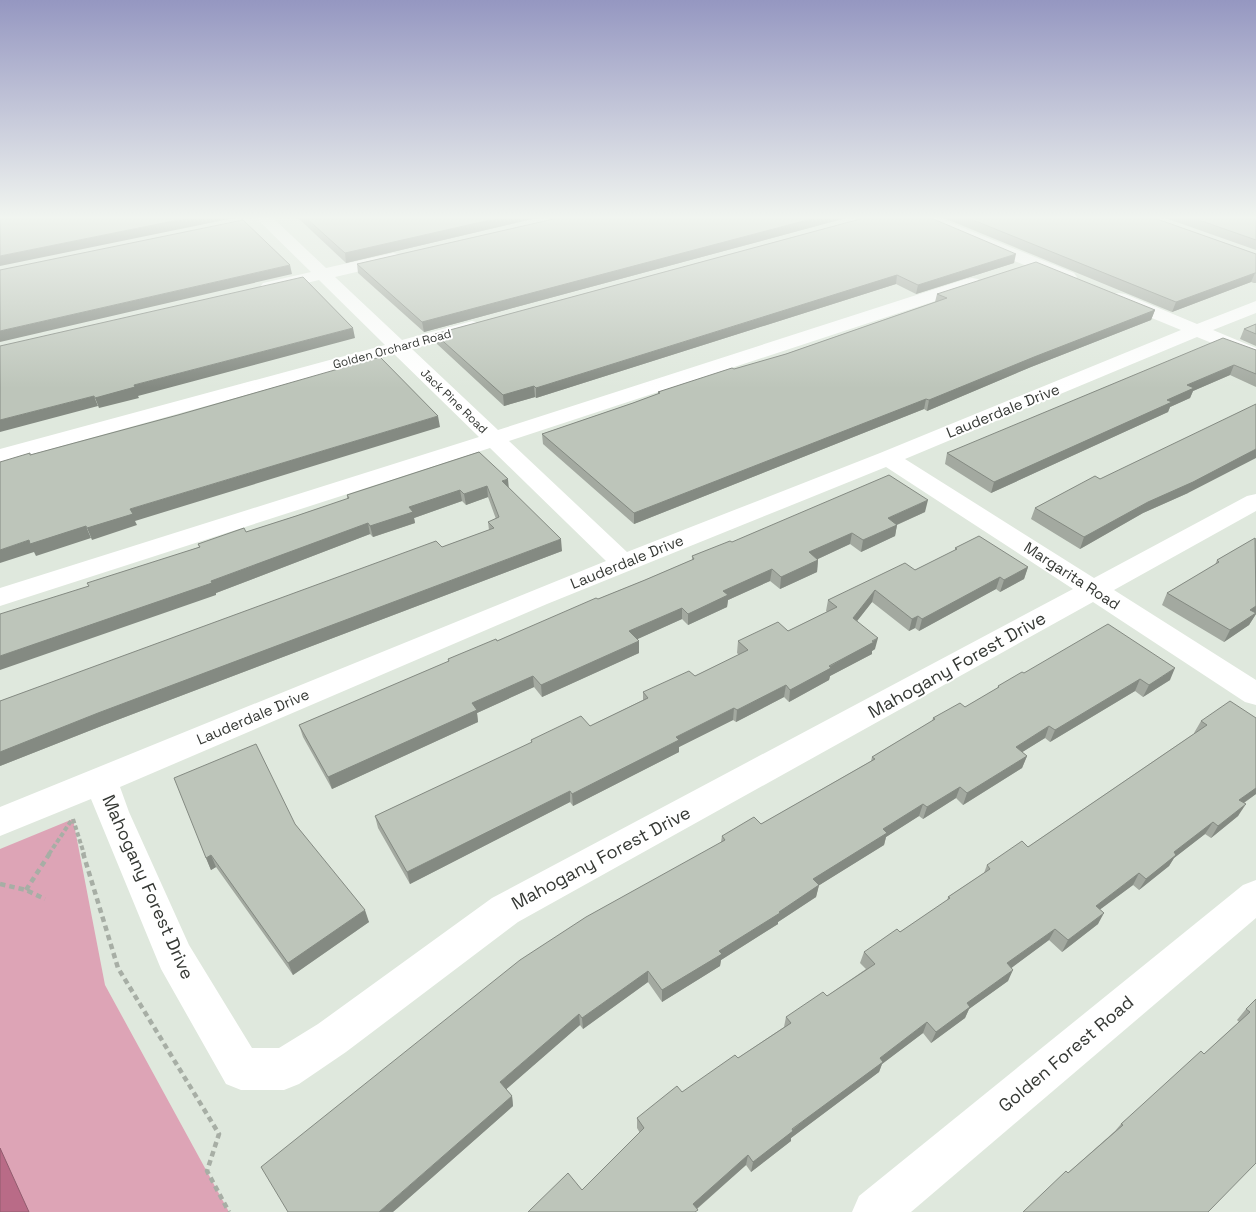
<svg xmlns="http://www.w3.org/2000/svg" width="1256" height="1212" font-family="'Space Grotesk',sans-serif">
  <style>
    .green { fill: #dda4b6 }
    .water { fill: #b96b87; stroke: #915c6e }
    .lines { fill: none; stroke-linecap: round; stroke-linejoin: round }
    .path-far1 { stroke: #a7aea5; stroke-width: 4; stroke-dasharray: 4.5 2.5; stroke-linecap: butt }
    .path { stroke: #a7aea5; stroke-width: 4.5; stroke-dasharray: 5.5 4; stroke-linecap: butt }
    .minor { fill: #fff; fill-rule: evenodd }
    .wall { fill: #a3a9a0 }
    .shaded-wall { fill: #848a82 }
    .building { fill: #bdc5ba; stroke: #848a82 }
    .labels { text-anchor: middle; stroke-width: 4; stroke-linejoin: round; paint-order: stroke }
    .far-street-label { font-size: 12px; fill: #353834; stroke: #fff }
    .street-label { font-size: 15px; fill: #353834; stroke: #fff }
    .near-street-label { font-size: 18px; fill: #353834; stroke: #fff }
  </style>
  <rect width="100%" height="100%" fill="#dfe8dd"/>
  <polygon class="green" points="73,819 105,985 229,1212 0,1212 0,849"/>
  <polygon class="water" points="0,1148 29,1212 0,1212"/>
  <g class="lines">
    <g class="path-far1">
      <polyline points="73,819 84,854"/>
      <polyline points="49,854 71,821"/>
    </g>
    <g class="path">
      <polyline points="83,853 118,968 219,1134 207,1171 229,1212"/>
      <polyline points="0,884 26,890 45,899"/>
      <polyline points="26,890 50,853"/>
    </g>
    <g class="minor">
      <path d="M256,218H273L326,268L393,253L399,254L401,258L399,262L335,277L402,340L472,321L479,323L481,327L479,331L412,349L498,430L966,279L972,278L978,279L981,283L978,287L509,441L627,552L880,453L1181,330L1113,302L1110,298L1113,294L1119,293L1125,294L1197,324L1256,301V313L1213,330L1256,348V361L1197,337L905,459L1094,578L1247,496L1256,494V511L1114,590L1256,680V705L1245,702L1093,602L518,922L346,1052L299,1084L284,1090H241L226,1084L161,969L91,799L0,836V807L606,561L490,448L0,606V588L479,437L394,354L0,463V449L385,345L319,280L269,292L263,291L260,287L263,283L311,272ZM886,467L1073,589L492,898L318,1024L279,1048H252L189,945L129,812L120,787L547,604Z"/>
      <polygon points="917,218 939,218 1074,273 1077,277 1074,281 1068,282 1062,281 920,221"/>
      <polygon points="1256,880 1256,918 911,1212 852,1212 859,1196 1243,885"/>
    </g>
  </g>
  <g class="wall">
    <polygon points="298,218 537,218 346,263"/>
    <polygon points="558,218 846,218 424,332 358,273 357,264"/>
    <polygon points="864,218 1014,263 916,294 896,284 536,398 535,397 504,406 437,344 435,334"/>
    <polygon points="944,218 1154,218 1256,254 1256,283 1254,283 1251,282 1172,312"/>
    <polygon points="1165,218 1256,218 1256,250"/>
    <polygon points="937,294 1155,310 1151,320 1031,367 927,411 924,409 634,524 543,444 542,434 633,403 658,394 658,392 786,354 935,302"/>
    <polygon points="1256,324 1256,346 1240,339 1244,329"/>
    <polygon points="1256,350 1256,387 1230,375 1193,391 1190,398 1170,407 1168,412 991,493 945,464 947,453"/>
    <polygon points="479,452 562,551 104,725 0,766 0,701 442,547 489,530 488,522 496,519 488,497 466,505 462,501 414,518 415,523 373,537 370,534 216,593 216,595 89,586 199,547 198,544 246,532 296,516 347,499 347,495"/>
    <polygon points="1100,479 1188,493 1143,513 1080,549 1031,519 1035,508"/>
    <polygon points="925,512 897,525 895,536 861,552 850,544 818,559 817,572 780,589 770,581 728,600 727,607 688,625 682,619 637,639 639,641 639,653 542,697 534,687 477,713 478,722 332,789 303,737 299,725 448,662 448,659 497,641 598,599 645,580 692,560 692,556 732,542"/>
    <polygon points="1256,538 1256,614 1249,625 1224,642 1162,605 1167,593 1215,565 1217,560"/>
    <polygon points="955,548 1028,567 1024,579 1000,592 996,589 919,631 915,628 909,631 872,602 857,621 875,649 872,651 872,654 830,676 829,680 789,702 784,697 736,722 733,720 679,747 679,752 573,806 570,802 410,884 378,828 375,816 531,743 531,740 590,726 643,700 643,692 695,676 739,655 737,653 738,641 788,631 827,612 826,611 828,600 915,570 955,551"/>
    <polygon points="1024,673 1170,680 1143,697 1135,691 1050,742 1045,738 1022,752 1027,756 1022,768 963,805 956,798 923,819 919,816 886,837 884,845 819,885 816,897 778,922 778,924 721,960 720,966 662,1002 648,982 583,1029 580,1025 506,1089 512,1096 513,1106 393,1212 721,842 722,836 761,824 871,761 872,757 932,721 933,718 965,707 997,689 998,686"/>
    <polygon points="1256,718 1256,794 1244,803 1238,816 1211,838 1205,834 1174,858 1169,866 1139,890 1133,885 1100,909 1098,924 1062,952 1049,940 1011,968 1008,981 969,1009 965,1018 931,1043 923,1033 882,1064 879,1072 791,1138 791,1141 751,1172 746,1165 697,1209 582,1190 640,1133 637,1128 637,1118 682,1092 738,1058 784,1027 786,1017 827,996 866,969 860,963 864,952 900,932 947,901 948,897 984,873 987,865 1028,847 1195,733 1194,733 1201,721"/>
    <polygon points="295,824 369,922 293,975 216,867 211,870 206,858"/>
    <polygon points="1256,999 1256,1163 1068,1173 1115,1131 1121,1124 1204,1054 1239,1022 1237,1020 1246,1009"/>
  </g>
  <g class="shaded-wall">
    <polygon points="188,218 234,218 0,266 0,256"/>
    <polygon points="499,218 537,218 346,263 345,253"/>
    <polygon points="815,218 846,218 424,332 422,322"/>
    <polygon points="1016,254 1014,263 916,294 918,285"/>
    <polygon points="290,265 292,274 0,342 0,331"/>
    <polygon points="1255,273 1251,282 1172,312 1176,302"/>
    <polygon points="897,275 896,284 536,398 536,388"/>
    <polygon points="1155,310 1151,320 1031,367 927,411 929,400 1034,357"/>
    <polygon points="353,328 355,338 138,396 139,398 99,408 95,398 134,385"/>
    <polygon points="1234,365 1230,375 1193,391 1190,398 1170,407 1168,412 991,493 994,482 1167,400 1187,385"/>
    <polygon points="534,386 535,397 504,406 503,395"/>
    <polygon points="94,396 98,406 0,432 0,420"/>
    <polygon points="926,399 924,409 634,524 634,513"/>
    <polygon points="438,416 440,427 135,521 137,525 92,540 87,528 130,509"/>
    <polygon points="1256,449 1256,458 1188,493 1143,513 1080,549 1084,537 1148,502"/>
    <polygon points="508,479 509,490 502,481"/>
    <polygon points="487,486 488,497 466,505 464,494"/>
    <polygon points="460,490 462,501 414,518 415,523 373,537 370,526 409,507"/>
    <polygon points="928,500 925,512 885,530 888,518"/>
    <polygon points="368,523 370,534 216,593 216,595 0,670 0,656 211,581"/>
    <polygon points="897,525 895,536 861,552 863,540"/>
    <polygon points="86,526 91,538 36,556 34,552 0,563 0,550 29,540"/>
    <polygon points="852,533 850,544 807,564 809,552"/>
    <polygon points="561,539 562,551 104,725 0,766 0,752 98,713"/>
    <polygon points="818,560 817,572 780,589 781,577"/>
    <polygon points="1028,567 1024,579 1000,592 1004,580"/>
    <polygon points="772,569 770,581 728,600 727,607 688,625 688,614 723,591"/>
    <polygon points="1000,577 996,589 919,631 922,619"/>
    <polygon points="875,590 872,602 850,630 853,618"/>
    <polygon points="1256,606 1256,614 1249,625 1224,642 1230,630 1250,610"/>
    <polygon points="682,608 682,619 629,643 629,631"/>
    <polygon points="918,616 915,628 909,631 912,619"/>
    <polygon points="878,638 875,649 872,651 872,654 830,676 829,680 789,702 790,690"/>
    <polygon points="639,641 639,653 542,697 541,685"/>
    <polygon points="1175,668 1170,680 1143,697 1149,685"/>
    <polygon points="533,676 534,687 477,713 478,722 332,789 328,777 472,703"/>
    <polygon points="1140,679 1135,691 1050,742 1055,730"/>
    <polygon points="786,685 784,697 736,722 737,710"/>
    <polygon points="734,708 733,720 679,747 679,752 573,806 572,794 676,737"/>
    <polygon points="1049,726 1045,738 1011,759 1016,747"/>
    <polygon points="1027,756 1022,768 963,805 967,793"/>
    <polygon points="960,787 956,798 923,819 927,807"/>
    <polygon points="1256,788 1256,794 1232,811 1239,800"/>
    <polygon points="570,791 570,802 410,884 407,872"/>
    <polygon points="923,804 919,816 886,837 884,845 810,891 813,879 883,829"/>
    <polygon points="1246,804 1238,816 1211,838 1218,826"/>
    <polygon points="1213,822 1205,834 1174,858 1169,866 1139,890 1146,879 1174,852"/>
    <polygon points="211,855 216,867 211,870 206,858"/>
    <polygon points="1139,873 1133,885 1090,917 1096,906"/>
    <polygon points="819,885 816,897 778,922 778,924 721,960 720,966 662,1002 662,990 719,951"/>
    <polygon points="365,910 369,922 293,975 288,963"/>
    <polygon points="1104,913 1098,924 1062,952 1068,940"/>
    <polygon points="1055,929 1049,940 1002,975 1007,963"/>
    <polygon points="1013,970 1008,981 969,1009 965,1018 931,1043 936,1032 967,1003"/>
    <polygon points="648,971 648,982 583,1029 582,1018"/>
    <polygon points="579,1014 580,1025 502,1093 500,1082"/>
    <polygon points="927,1022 923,1033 882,1064 879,1072 791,1138 791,1141 751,1172 753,1162 880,1058"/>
    <polygon points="512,1096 513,1106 393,1212 379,1212"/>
    <polygon points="748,1155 746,1165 693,1212 693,1204"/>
  </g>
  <g class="building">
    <polygon points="0,218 188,218 0,256"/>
    <polygon points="306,218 499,218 345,253"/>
    <polygon points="558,218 815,218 422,322 357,264"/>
    <polygon points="864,218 931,218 1016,254 918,285 897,275 536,388 534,386 503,395 435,334"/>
    <polygon points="968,218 1154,218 1256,254 1256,273 1255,273 1176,302"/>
    <polygon points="1193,218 1256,218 1256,240"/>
    <polygon points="243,220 290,265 0,331 0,270"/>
    <polygon points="1036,262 1155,310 1034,357 929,400 926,399 634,513 542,434 633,403 660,393 658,392 732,368 734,369 786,354 947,298 937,294"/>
    <polygon points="303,277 353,328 134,385 135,387 95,398 94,396 0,420 0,346"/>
    <polygon points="1256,324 1256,334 1244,329"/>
    <polygon points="1223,338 1256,350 1256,374 1234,365 1187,385 1194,388 1167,400 1172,402 994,482 947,453"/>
    <polygon points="380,357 438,416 130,509 133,514 87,528 86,526 30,544 29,540 0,550 0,462 30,453 30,455 178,415"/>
    <polygon points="1256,404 1256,449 1193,482 1148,502 1084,537 1035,508 1095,476 1100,479"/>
    <polygon points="479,452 508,479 502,481 561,539 98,713 0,752 0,701 436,541 442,547 494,528 488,522 499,517 487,486 464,494 460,490 409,507 413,512 370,526 368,523 211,581 212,583 0,656 0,614 89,586 87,583 200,547 198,544 244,528 246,532 296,516 349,498 347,495"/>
    <polygon points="889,475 928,500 888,518 897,525 863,540 852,533 809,552 818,560 781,577 772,569 723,591 728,595 688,614 682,608 629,631 639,641 541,685 533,676 472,703 477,710 328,777 299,725 449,661 448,659 496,639 497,641 596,598 598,599 645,580 694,559 692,556 730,541 732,542"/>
    <polygon points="979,536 1028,567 1004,580 1000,577 922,619 918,616 912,619 875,590 853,618 878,638 872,641 874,642 829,666 831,668 790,690 786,685 737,710 734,708 676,737 679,740 572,794 570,791 407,872 375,816 532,742 531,740 581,716 590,726 648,698 643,692 689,671 695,676 748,650 738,641 778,622 788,631 837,607 828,600 905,563 915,570 957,549 955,548"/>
    <polygon points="1255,538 1256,606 1250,610 1256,613 1230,630 1167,593 1219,562 1217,560"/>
    <polygon points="1108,624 1175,668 1149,685 1140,679 1055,730 1049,726 1016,747 1027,756 967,793 960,787 927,807 923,804 883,829 887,833 813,879 819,885 779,912 780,913 719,951 722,954 662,990 648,971 582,1018 579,1014 500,1082 512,1096 379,1212 288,1212 261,1167 520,960 586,917 725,840 722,836 754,817 761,824 875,759 872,757 935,719 933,718 960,703 965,707 999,687 998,686 1022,672 1024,673"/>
    <polygon points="1230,701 1256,718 1256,788 1239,800 1246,804 1218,826 1213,822 1174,852 1176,855 1146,879 1139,873 1096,906 1104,913 1068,940 1055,929 1007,963 1013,970 967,1003 970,1007 936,1032 927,1022 880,1058 883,1062 792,1129 793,1131 753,1162 748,1155 693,1204 698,1210 695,1212 528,1212 568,1173 582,1190 644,1128 637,1118 677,1086 682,1092 735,1055 738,1058 791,1023 786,1017 823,992 827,996 875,964 864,952 897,929 900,932 950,898 948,897 990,869 987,865 1022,841 1028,847 1207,725 1201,721"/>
    <polygon points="256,744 295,824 365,910 288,963 211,855 206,858 174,778"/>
    <polygon points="1256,999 1256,1163 1208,1212 1023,1212 1066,1171 1068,1173 1123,1125 1121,1124 1201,1051 1204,1054 1250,1012 1246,1009"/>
  </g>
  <linearGradient id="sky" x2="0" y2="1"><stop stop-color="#9597c1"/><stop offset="0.56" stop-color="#f1f5f0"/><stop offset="1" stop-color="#f1f5f0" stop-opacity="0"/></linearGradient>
  <rect width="1256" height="388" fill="url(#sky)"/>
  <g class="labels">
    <g class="far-street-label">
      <text transform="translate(392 349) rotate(-15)" y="4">Golden Orchard Road</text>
      <text transform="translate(454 401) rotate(44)" y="4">Jack Pine Road</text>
    </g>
    <g class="street-label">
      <text transform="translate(1003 411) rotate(-22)" y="5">Lauderdale Drive</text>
      <text transform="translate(627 562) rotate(-22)" y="5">Lauderdale Drive</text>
      <text transform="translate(1072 576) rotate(33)" y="5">Margarita Road</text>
      <text transform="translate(253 717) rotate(-23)" y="5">Lauderdale Drive</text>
    </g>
    <g class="near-street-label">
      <text transform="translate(957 665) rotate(-29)" y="6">Mahogany Forest Drive</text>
      <text transform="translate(601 858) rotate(-28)" y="6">Mahogany Forest Drive</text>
      <text transform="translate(148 887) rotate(66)" y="6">Mahogany Forest Drive</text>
      <text transform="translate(1066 1054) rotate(-40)" y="6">Golden Forest Road</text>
    </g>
  </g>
</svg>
